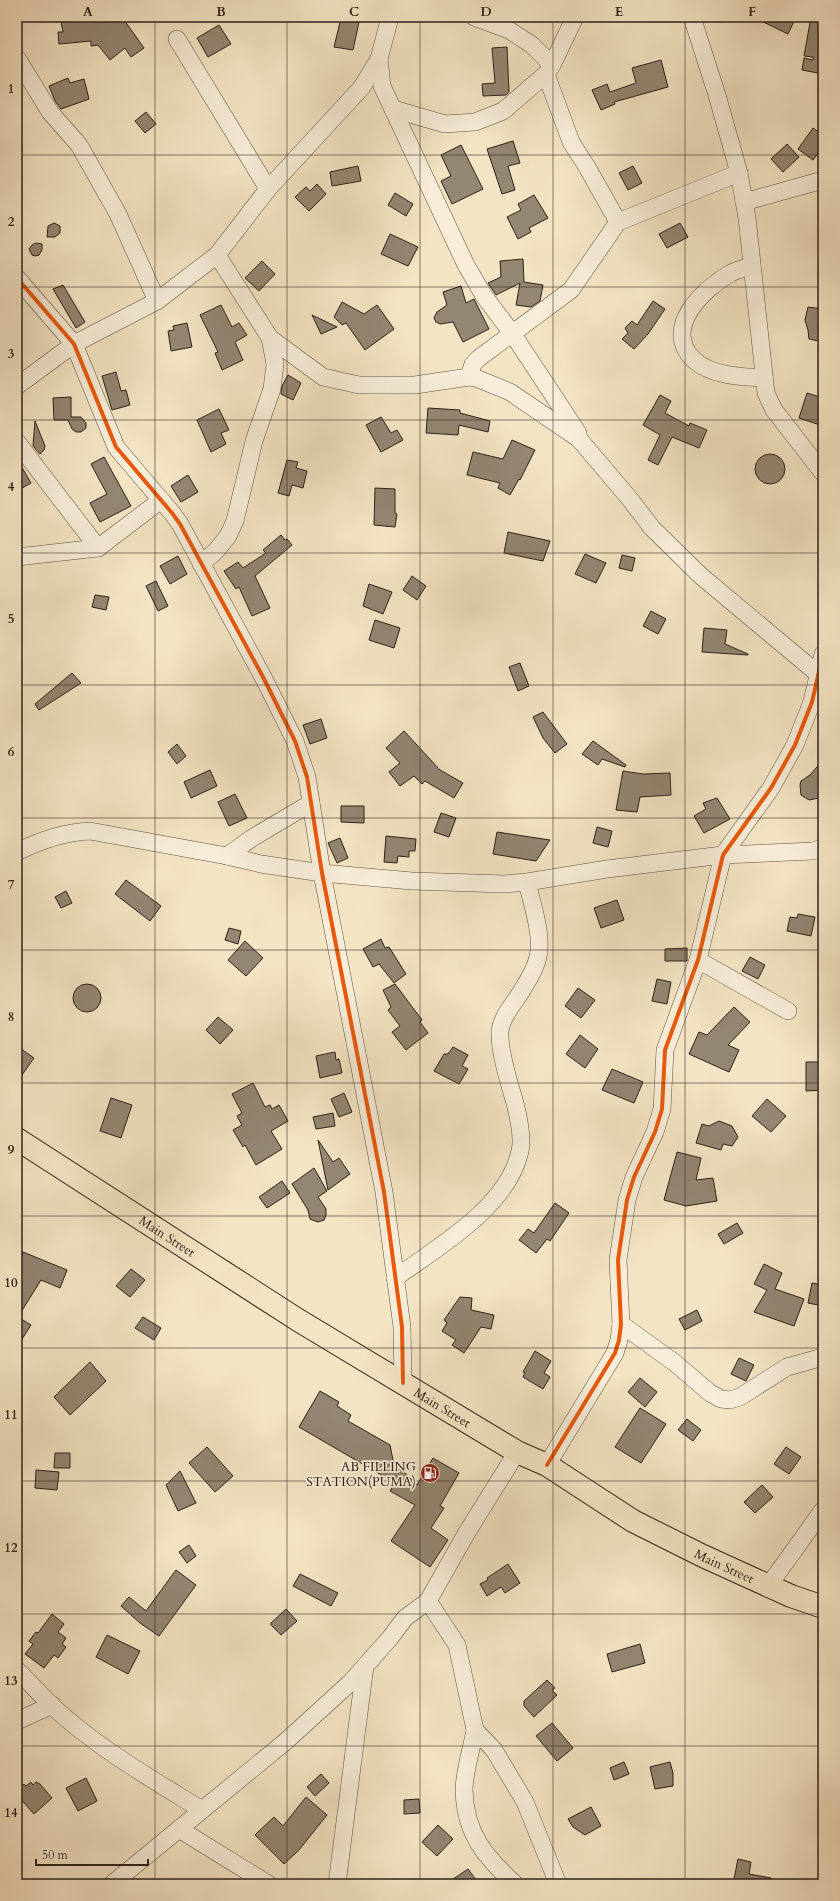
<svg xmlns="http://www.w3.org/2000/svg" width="840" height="1901" font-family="Cardo,serif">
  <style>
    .building { fill: #938672; stroke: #2c201a }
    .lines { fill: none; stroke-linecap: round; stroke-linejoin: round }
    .minor-casing { stroke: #5e5144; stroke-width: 18 }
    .highway-casing { stroke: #2c201a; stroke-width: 24 }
    .minor { stroke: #f7edd8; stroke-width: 17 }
    .highway { stroke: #f3e4c3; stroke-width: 22 }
    .cycleway-casing { stroke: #f7edd8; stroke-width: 6 }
    .cycleway { stroke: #e8590c; stroke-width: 4 }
    .grid { fill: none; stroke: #2c201a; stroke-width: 1; stroke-opacity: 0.55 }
    .labels { text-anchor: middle; stroke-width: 3.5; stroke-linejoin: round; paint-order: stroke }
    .street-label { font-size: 13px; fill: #2c201a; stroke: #f7edd8 }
    .poi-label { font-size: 13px; fill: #2c201a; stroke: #f7edd8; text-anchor: end }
    .neatline { fill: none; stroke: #2c201a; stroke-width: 1.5 }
    .grid-label { font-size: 13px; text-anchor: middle; font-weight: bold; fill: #2c201a }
  </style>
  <rect width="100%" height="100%" fill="#f3e4c3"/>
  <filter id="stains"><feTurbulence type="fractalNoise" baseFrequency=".005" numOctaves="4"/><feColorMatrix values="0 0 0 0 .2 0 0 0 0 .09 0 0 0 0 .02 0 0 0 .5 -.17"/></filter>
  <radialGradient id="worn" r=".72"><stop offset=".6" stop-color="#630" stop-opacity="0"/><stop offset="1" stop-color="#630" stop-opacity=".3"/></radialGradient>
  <g class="building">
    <polygon points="60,17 122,17 144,48 131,57 125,48 110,60 98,45 91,46 91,41 59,44 58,32 63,32"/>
    <polygon points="753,17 796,17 788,34"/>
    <polygon points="811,17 823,17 818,37 823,38 823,74 802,70 804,58 813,60 813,57 804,56"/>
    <polygon points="341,18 359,22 353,50 334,47"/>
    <polygon points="219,25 231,44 208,57 197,38"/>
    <polygon points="507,47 509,92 506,95 483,96 482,84 495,83 492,48"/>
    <polygon points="661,60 668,87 614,102 615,104 601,110 592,90 607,84 610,92 636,83 632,68"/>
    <polygon points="68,78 70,83 84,79 89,99 61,109 55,101 49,86"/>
    <polygon points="146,112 156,124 145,133 135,121"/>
    <polygon points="813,128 823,135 823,147 813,160 798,149"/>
    <polygon points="513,141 520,163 508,166 515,190 502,194 487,149"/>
    <polygon points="787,144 799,157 783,172 771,159"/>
    <polygon points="461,145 483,189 452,204 441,181 451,176 441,155"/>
    <polygon points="358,166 361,181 332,186 330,172"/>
    <polygon points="633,166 642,183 628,190 619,173"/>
    <polygon points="317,184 326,194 309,211 295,197 306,187 310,191"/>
    <polygon points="395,193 413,204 406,216 388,205"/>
    <polygon points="534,195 548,218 529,228 531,232 518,239 507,217 521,210 518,204"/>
    <polygon points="54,223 60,226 60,233 55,237 47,237 48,226"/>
    <polygon points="680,223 688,237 667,248 659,234"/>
    <polygon points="390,234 418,247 408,266 381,254"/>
    <polygon points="36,243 42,244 42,250 39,255 35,256 32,255 29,249 32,245"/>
    <polygon points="523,259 524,282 543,285 540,301 531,307 516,305 520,283 496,295 488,283 501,277 500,261"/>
    <polygon points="262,261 275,274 259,291 245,278"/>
    <polygon points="63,285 85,322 76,328 53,289"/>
    <polygon points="461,286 466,303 474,299 489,329 463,342 453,322 440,324 436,322 434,318 437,312 447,305 443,292"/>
    <polygon points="653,301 665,309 648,334 634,349 622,339 628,333 625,328 632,321 637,325"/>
    <polygon points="342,302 364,314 377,305 394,329 365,350 346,323 342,325 334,317"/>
    <polygon points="221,305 232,327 239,323 247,335 235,342 243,360 222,370 215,353 218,352 200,315"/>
    <polygon points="808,307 823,309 823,342 809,339 808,330 805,320"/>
    <polygon points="312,315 337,327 321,334"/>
    <polygon points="187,323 192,347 171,351 168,331 174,330 173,326"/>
    <polygon points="116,372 121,391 126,390 130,405 112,410 102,376"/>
    <polygon points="288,375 301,383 293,400 281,394 282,386"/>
    <polygon points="807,393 823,398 823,426 799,418"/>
    <polygon points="660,395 671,401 665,413 689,426 690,423 707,430 699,448 672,437 658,465 648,460 660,435 643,425"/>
    <polygon points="71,397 71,417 81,417 86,423 86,428 81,432 76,432 72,429 68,420 54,420 53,398"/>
    <polygon points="428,408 460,410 460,413 490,421 488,432 459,425 458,435 426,433"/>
    <polygon points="219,409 229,430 221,433 226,444 211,452 197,420"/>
    <polygon points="381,417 391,433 397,430 403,440 381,452 366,425"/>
    <polygon points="35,421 45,446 44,450 40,454 33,446"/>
    <polygon points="512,440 535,450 520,480 519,479 510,495 498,488 500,483 467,475 473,452 503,459"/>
    <circle cx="770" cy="469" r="15"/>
    <polygon points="104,457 131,506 100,522 90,503 107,494 91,464"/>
    <polygon points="17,459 31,483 17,491"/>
    <polygon points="287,460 298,462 296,468 307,471 303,488 292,485 289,496 278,493"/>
    <polygon points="188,475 198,492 181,502 171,486"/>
    <polygon points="375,488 395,489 395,513 397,514 395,527 374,525"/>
    <polygon points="508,532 550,541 543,561 504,553"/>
    <polygon points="281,535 285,540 287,539 292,545 255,576 270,608 252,616 239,587 236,589 224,571 238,562 243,568 266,553 263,550"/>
    <polygon points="585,554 606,563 596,583 575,574"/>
    <polygon points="622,555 635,558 632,571 619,568"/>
    <polygon points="178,556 187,574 170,584 160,566"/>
    <polygon points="412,576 426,586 417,600 403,590"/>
    <polygon points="156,581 168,606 158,611 146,586"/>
    <polygon points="369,584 392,592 383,614 363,606"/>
    <polygon points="95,595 109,597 106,610 92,607"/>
    <polygon points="651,611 666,619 658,634 643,626"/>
    <polygon points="375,620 400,628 394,648 369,640"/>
    <polygon points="704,628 727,630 725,644 748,654 748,655 702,652"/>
    <polygon points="520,663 529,686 518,691 509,667"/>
    <polygon points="72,673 81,683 39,710 35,704"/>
    <polygon points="543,712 567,744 555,753 543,738 533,717"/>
    <polygon points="321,719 327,738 310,744 303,725"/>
    <polygon points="404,731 440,770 463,783 454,798 425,781 422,784 414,776 400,786 389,772 400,763 386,748"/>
    <polygon points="593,741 626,765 625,767 602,759 598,765 582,754"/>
    <polygon points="177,744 186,756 177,764 168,752"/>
    <polygon points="823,760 823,794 819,798 809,800 801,795 800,785 801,781 810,775"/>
    <polygon points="210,770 217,786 191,798 184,782"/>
    <polygon points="623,771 643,774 670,773 671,795 640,797 637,812 616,810"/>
    <polygon points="235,794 247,818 229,826 218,802"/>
    <polygon points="717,798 730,819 704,833 694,816 706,809 703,803"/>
    <polygon points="341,806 364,806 364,823 341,822"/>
    <polygon points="441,813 456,818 449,837 434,832"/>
    <polygon points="597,827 612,831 608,847 593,843"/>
    <polygon points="497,832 550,840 536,861 493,854"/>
    <polygon points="386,836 416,839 415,851 409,851 409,857 398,856 397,863 384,862"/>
    <polygon points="340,838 348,858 337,863 328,843"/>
    <polygon points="126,880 161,906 150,921 115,894"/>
    <polygon points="66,891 72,903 61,908 55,897"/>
    <polygon points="617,900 624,920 601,928 594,908"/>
    <polygon points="798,914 815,917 811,936 787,931 790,917 797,918"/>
    <polygon points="229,928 241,931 238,944 225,940"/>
    <polygon points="381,939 385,948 389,947 406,974 394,983 379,964 373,967 363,949"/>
    <polygon points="245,941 263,958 246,976 228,960"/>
    <polygon points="687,948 687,961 665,961 665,949"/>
    <polygon points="750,957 765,965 758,979 742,971"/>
    <polygon points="657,979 671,982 667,1004 652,1001"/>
    <polygon points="395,984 422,1020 420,1022 428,1033 406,1050 392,1032 400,1026 388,1010 391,1007 383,990"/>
    <circle cx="87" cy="998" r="14"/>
    <polygon points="578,988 595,1000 581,1018 565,1006"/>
    <polygon points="734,1007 750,1022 728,1045 739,1050 729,1072 689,1054 699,1032 707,1035"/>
    <polygon points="218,1017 233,1030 220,1044 206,1030"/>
    <polygon points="580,1035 598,1049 585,1068 566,1054"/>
    <polygon points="17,1046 34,1058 17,1082"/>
    <polygon points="453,1047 468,1055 462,1066 468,1069 459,1084 434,1071 444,1054 448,1054"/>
    <polygon points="335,1052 336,1060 339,1059 342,1073 320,1078 316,1056"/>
    <polygon points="806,1062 823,1062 823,1090 806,1091"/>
    <polygon points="612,1069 643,1082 634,1103 602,1090"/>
    <polygon points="253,1083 265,1107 270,1105 272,1109 279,1105 288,1121 271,1131 282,1149 256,1165 245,1145 243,1147 233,1130 242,1125 237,1116 242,1113 232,1094"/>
    <polygon points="344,1093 352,1112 339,1117 331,1099"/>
    <polygon points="111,1098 132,1105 121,1138 100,1131"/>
    <polygon points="767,1099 786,1116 771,1132 752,1116"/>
    <polygon points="333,1113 335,1126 316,1129 313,1117"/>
    <polygon points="719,1121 732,1126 738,1137 732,1146 723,1144 721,1150 696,1143 702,1124 709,1126"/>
    <polygon points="318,1140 333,1162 339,1158 350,1174 328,1190"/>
    <polygon points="677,1152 701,1158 696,1180 713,1178 717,1201 686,1206 664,1200"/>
    <polygon points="314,1168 327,1191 318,1197 326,1209 326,1215 324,1220 318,1222 310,1219 308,1210 292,1184"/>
    <polygon points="282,1181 290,1193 267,1208 259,1197"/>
    <polygon points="555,1203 569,1213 550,1241 547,1239 536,1253 519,1240 528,1229 534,1233"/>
    <polygon points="737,1223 743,1233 724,1244 718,1234"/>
    <polygon points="23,1252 67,1270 60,1288 41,1280 18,1317 31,1325 17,1347 17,1263 20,1263"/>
    <polygon points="764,1264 782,1273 775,1289 804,1299 794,1326 754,1312 767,1290 754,1284"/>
    <polygon points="131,1269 145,1280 130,1297 116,1286"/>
    <polygon points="812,1283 823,1285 823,1306 808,1303"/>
    <polygon points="460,1297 472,1298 471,1310 494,1315 491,1329 481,1327 464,1353 452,1345 456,1340 442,1331 447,1323 444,1320"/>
    <polygon points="697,1310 702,1321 685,1330 679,1319"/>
    <polygon points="143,1317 161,1328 154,1340 135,1328"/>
    <polygon points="535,1351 551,1361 544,1373 550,1377 543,1389 523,1377 525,1373 523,1372"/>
    <polygon points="739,1358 754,1365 746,1381 731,1374"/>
    <polygon points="90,1362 106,1381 70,1415 54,1397"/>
    <polygon points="640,1378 657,1392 645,1407 628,1392"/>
    <polygon points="320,1391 339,1402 337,1406 351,1415 348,1421 390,1445 393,1460 398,1463 401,1469 417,1485 433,1458 459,1473 440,1506 444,1508 431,1528 448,1540 430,1567 391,1541 415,1505 390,1491 395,1483 299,1427"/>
    <polygon points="640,1408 666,1424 641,1463 615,1447"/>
    <polygon points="687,1419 701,1430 693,1441 678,1430"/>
    <polygon points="207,1447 233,1476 215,1492 189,1463"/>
    <polygon points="786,1447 801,1457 789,1474 774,1464"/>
    <polygon points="55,1453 70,1453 70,1468 54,1468"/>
    <polygon points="36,1470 59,1472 57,1490 35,1488"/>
    <polygon points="180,1471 196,1503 178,1511 166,1485"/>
    <polygon points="762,1485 773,1497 755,1513 744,1502"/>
    <polygon points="189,1545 196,1556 187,1563 179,1552"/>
    <polygon points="508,1564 520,1583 505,1593 501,1587 487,1596 480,1584 488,1580 487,1578"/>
    <polygon points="176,1570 196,1585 159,1636 140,1623 121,1606 129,1597 146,1611"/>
    <polygon points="300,1574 338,1593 331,1606 293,1586"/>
    <polygon points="286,1609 297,1621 281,1635 270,1624"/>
    <polygon points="52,1614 64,1624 58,1632 66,1638 62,1644 66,1647 58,1658 54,1655 44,1668 25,1654 33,1644 29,1641 36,1632 38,1633"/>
    <polygon points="107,1635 140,1651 128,1674 96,1657"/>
    <polygon points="640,1644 645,1663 612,1672 607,1654"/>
    <polygon points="547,1680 555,1688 552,1690 557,1695 534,1717 524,1706 524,1701"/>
    <polygon points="552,1723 573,1748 557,1761 536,1736"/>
    <polygon points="624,1762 629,1774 614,1780 610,1768"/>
    <polygon points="670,1762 673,1773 673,1786 655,1789 650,1767"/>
    <polygon points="321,1774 329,1783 315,1796 307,1787"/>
    <polygon points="86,1778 97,1801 78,1811 66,1788"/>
    <polygon points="31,1782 33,1785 36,1782 40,1784 52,1798 34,1814 17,1795 17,1791 24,1784 26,1786"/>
    <polygon points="306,1797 327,1815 299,1850 284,1864 255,1835 274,1817 283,1826"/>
    <polygon points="419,1799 420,1813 404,1814 404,1800"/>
    <polygon points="591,1807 601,1826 585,1835 573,1827 568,1819"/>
    <polygon points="438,1825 453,1839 437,1856 422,1842"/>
    <polygon points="738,1859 751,1862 749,1874 771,1878 771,1884 733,1884"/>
    <polygon points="468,1869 479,1884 446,1884"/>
  </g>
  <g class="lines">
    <g class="minor-casing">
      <g id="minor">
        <polyline points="390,17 379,59 382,86 466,265 484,296 512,333 578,433"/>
        <polyline points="474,17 509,30 532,45 552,65"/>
        <polyline points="692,17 717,95 739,173 747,218 766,393 774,410 823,473"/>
        <polyline points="177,39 268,189"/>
        <polyline points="17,58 50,112 79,145 118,214 157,301"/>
        <polyline points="546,74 571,142 587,167 618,222 739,173"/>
        <polyline points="393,109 445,124 475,122 503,111 546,74 552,65 575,17"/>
        <polyline points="744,202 823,180"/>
        <polyline points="217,255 270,338 323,377 359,385 415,385 469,377 476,378 510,392 579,439 629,498 652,528 701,576 823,678"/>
        <path d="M752,266C745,268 737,270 731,273C703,289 661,329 694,360C711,376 742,377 764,378"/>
        <polyline points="17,278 74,344 116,447 172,513 180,524 263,677 295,741 307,777 322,873 384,1192 402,1327 403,1383"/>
        <polyline points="469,377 473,364 479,358 571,290 618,222"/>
        <polyline points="17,386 74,344 157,301 217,255 268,189 362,87 379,59"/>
        <polyline points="17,442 98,548"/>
        <polyline points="17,557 98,548 161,500"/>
        <polyline points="201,564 216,551 228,536 235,521 254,441 272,389 275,364 270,338"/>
        <path d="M17,852C41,840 64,832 90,831L227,856L261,864L322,873L412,881L504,884L527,882L607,869L723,855L813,851L823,848"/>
        <polyline points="227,856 252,838 311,803"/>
        <polyline points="698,960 788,1011"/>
        <path d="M395,1278C438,1247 508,1207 520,1151C523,1139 518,1115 515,1103C510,1086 496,1042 501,1026C505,1011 517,1000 524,987C529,979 536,966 538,957C543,935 532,904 527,882"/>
        <polyline points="621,1324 675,1363 710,1393 721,1399 730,1400 740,1397 787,1367 823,1357"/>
        <polyline points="547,1465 615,1353 619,1340 621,1324 618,1260 627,1200 634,1177 655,1132 662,1109 665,1050 698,960 723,855 771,788 795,745 812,702 823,654"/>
        <polyline points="769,1585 823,1510"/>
        <polyline points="428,1601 457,1645 475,1730 494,1750 525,1802 558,1884"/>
        <path d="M17,1670C28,1681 39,1693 51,1705C96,1747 150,1778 202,1810"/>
        <polyline points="17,1721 52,1705"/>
        <path d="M475,1730C472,1747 464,1773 464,1790C465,1833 485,1857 515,1884"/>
        <polyline points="179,1829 268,1884"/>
        <polyline points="112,1884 285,1742 351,1682 390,1638 405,1618 428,1601 466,1534 517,1452"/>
        <polyline points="337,1884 365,1666"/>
      </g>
    </g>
    <g class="highway-casing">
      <g id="highway">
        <path id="s1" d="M17,1139L298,1320L517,1452L547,1465L633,1521L703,1556L791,1596L823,1607"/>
      </g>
    </g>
    <use href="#minor" class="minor"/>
    <use href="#highway" class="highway"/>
    <g class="cycleway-casing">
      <g id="cycleway">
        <polyline points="17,278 74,344 116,447 172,513 180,524 263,677 295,741 307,777 322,873 384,1192 402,1327 403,1383"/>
        <polyline points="547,1465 615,1353 619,1340 621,1324 618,1260 627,1200 634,1177 655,1132 662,1109 665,1050 698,960 723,855 771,788 795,745 812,702 823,654"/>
      </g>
    </g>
    <use href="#cycleway" class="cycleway"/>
  </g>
  <path class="grid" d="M155,17V1884M287,17V1884M420,17V1884M553,17V1884M685,17V1884M17,155H823M17,287H823M17,420H823M17,553H823M17,685H823M17,818H823M17,950H823M17,1083H823M17,1216H823M17,1348H823M17,1481H823M17,1614H823M17,1746H823"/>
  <defs>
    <g id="fuel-disc" transform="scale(1)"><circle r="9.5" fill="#8f2418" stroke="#f7edd8"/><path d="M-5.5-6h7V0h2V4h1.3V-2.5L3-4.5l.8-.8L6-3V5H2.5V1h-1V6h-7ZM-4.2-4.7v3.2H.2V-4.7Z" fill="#fff"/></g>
  </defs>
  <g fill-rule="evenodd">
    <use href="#fuel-disc" x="430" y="1473"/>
  </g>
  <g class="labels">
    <g class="street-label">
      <text dy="5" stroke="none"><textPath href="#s1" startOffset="179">Main Street</textPath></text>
      <text dy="5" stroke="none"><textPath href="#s1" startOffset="503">Main Street</textPath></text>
      <text dy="5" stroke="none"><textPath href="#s1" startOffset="827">Main Street</textPath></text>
    </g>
    <g class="poi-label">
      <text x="416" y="1471">AB FILLING<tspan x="416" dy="15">STATION(PUMA)</tspan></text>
    </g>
  </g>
  <rect width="840" height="1901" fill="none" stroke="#f3e4c3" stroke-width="44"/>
  <path d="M36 1859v6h112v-6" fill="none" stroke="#2c201a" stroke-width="2"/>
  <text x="42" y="1859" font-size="12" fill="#2c201a" stroke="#f7edd8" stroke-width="3" paint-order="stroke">50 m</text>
  <rect x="22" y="22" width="796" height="1857" class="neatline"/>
  <g class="grid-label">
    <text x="88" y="16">A</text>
    <text x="221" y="16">B</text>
    <text x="354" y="16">C</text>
    <text x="486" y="16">D</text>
    <text x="619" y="16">E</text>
    <text x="752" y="16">F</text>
    <text x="11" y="93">1</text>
    <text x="11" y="226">2</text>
    <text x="11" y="358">3</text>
    <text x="11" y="491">4</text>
    <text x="11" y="623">5</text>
    <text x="11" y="756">6</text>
    <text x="11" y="889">7</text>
    <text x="11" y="1021">8</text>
    <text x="11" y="1154">9</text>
    <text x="11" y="1287">10</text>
    <text x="11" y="1419">11</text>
    <text x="11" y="1552">12</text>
    <text x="11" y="1685">13</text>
    <text x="11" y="1817">14</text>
  </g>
  <rect width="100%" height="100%" filter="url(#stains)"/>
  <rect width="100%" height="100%" fill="url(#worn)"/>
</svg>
